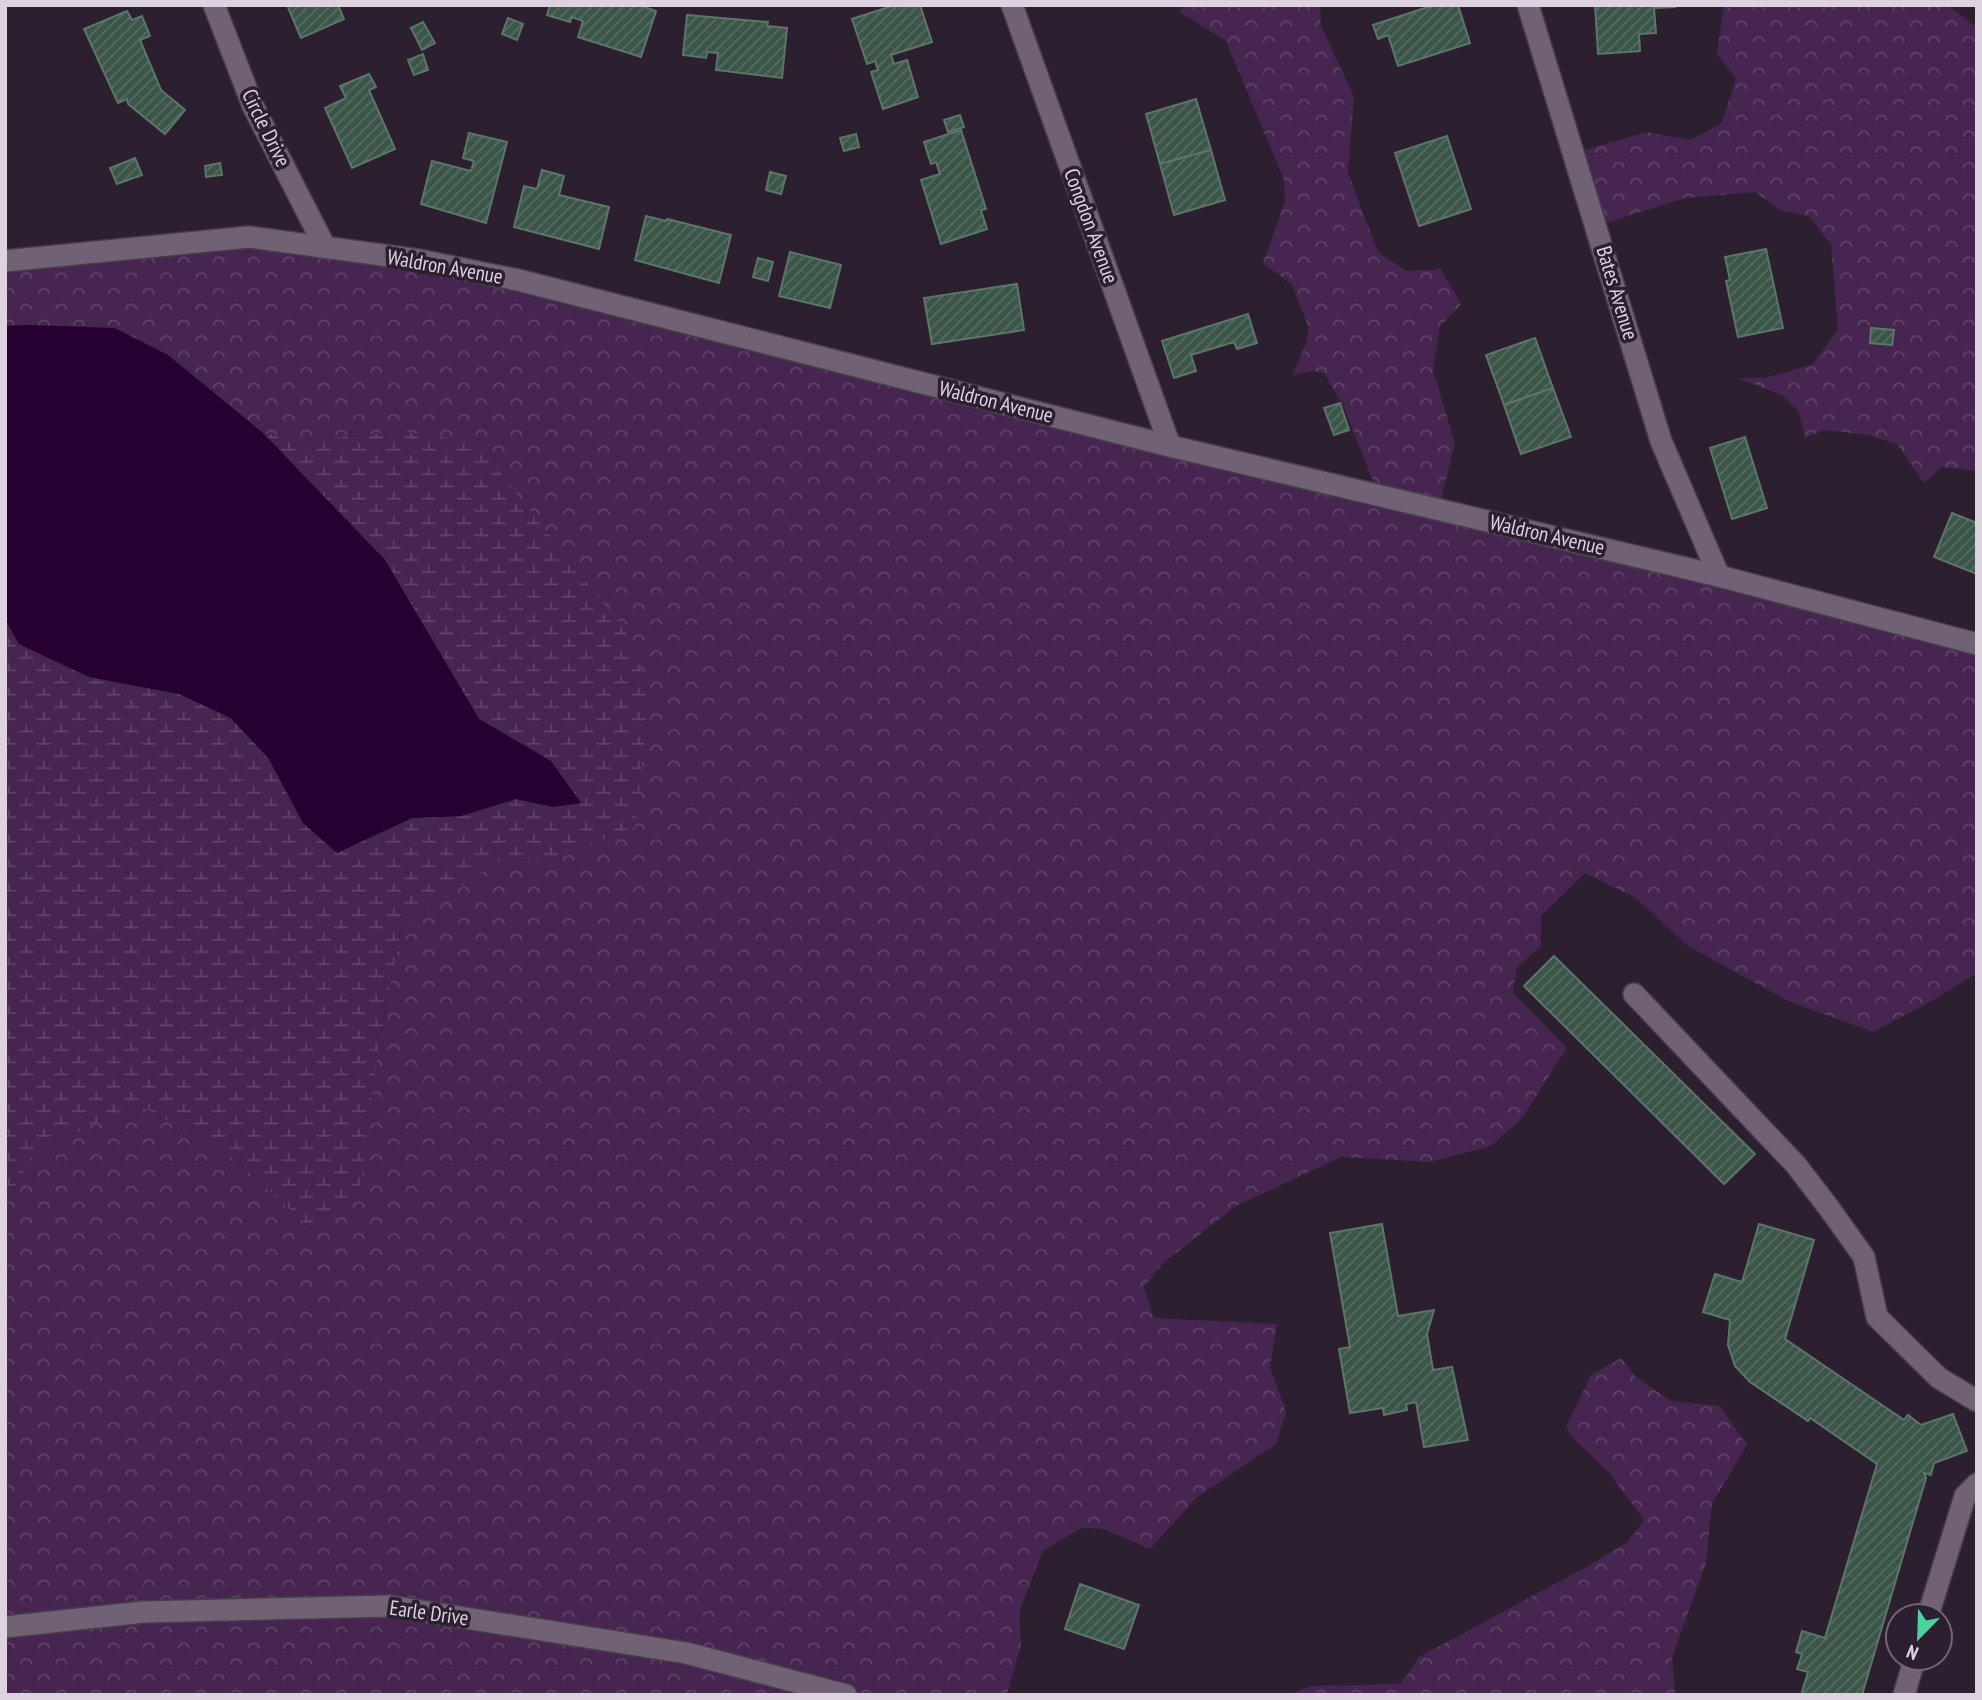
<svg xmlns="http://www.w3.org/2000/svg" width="1982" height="1700" font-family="'PT Sans Narrow',sans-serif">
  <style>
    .forest { fill: url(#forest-crowns) }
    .wetland { fill: url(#wetland-marsh) }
    .water { fill: #270032 }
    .building { fill: url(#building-hatch); stroke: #5c7669; stroke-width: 2 }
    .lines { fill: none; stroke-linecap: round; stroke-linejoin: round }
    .minor-casing { stroke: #483d4c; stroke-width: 24 }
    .minor { stroke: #716175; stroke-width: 21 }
    .labels { text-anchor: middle; stroke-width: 7; stroke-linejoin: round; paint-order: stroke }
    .street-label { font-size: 21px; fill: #dcd3df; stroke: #2c1f30 }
  </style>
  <defs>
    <pattern id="forest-crowns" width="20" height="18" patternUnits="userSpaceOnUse" patternTransform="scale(1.75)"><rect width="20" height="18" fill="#462550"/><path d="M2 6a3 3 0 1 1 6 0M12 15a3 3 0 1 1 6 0" fill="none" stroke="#604469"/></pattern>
    <pattern id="wetland-marsh" width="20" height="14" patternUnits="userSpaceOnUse" patternTransform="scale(1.75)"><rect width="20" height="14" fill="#462550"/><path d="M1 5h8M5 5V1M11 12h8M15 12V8" fill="none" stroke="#604469"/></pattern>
    <pattern id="building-hatch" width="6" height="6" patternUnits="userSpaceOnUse" patternTransform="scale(1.75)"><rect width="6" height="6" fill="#3b5548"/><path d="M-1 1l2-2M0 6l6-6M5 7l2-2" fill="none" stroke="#576d62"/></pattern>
  </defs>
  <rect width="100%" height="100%" fill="#2c1f30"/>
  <g class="forest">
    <polygon points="1181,5 1320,5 1321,26 1354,97 1348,173 1378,252 1406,271 1441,269 1461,304 1440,327 1433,370 1455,443 1439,508 1977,647 1977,973 1937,998 1873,1032 1788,1001 1688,946 1636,898 1585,873 1541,916 1541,946 1517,967 1513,993 1567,1048 1522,1118 1491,1146 1430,1162 1341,1157 1236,1206 1162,1264 1144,1287 1154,1318 1277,1324 1270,1367 1286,1412 1276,1444 1196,1498 1150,1549 1104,1529 1081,1528 1043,1551 1019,1612 1021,1645 1007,1695 5,1695 5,1205 33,1154 136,1103 235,1159 313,1231 379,1045 401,929 495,863 554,858 455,439 397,431 320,440 260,434 31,325 5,326 5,264 258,240 423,265 1379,496 1343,405 1324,373 1312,371 1292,376 1305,346 1309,328 1292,285 1263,263 1285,201 1284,180 1226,41 1180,12"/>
    <polygon points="1724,5 1948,5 1977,28 1977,471 1942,467 1924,483 1897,444 1868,435 1824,430 1805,438 1799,412 1782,395 1738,378 1766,378 1813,364 1838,329 1831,245 1809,216 1780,210 1755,192 1685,198 1600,225 1576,158 1585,150 1646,132 1690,140 1721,124 1736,79 1717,54"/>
    <polygon points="1621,1358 1636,1377 1671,1401 1720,1406 1747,1445 1712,1504 1706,1563 1672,1658 1675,1695 1289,1695 1311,1686 1401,1684 1419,1657 1588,1566 1628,1542 1644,1520 1609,1473 1576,1441 1566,1427 1591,1375"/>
  </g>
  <polygon class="wetland" points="397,431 455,439 472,437 628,635 650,695 635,827 554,858 495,863 401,929 379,1045 360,1185 313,1231 235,1159 136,1103 33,1154 5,1205 5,619 19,644 89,677 179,694 231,718 269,759 303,823 337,853 412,818 461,816 516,799 553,807 581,802 551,761 479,719 385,560 263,433 320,440"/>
  <polygon class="water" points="31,325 115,328 168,355 263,433 385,560 479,719 551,761 581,803 553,807 516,799 461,816 412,818 337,853 303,823 269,759 231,718 179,694 89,677 19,644 5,619 5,326"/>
  <g class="building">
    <polygon points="287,5 338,5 344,19 301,38"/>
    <polygon points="550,5 639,5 656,11 641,57 578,37 583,21 572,17 570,22 547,15"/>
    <polygon points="895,5 920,5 932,42 891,55 894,64 907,60 918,97 883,109 871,72 878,70 875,61 867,64 852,19"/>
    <polygon points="1434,5 1458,5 1470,43 1398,66 1388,35 1378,39 1373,25"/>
    <polygon points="1595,5 1675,5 1675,7 1654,8 1656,33 1639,34 1640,51 1598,54"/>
    <polygon points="127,11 132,20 142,16 150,36 140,40 161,90 185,110 165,134 128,104 127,99 118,103 84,29"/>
    <polygon points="687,15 768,22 767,26 787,28 782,78 716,70 718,53 707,52 706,58 683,55"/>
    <polygon points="508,18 523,24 517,40 502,34"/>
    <polygon points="423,22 435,43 422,50 411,28"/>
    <polygon points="423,54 428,70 414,75 408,60"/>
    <polygon points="369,74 376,87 369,90 395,149 352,168 325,108 346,98 340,86"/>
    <polygon points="1196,99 1211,150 1160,164 1146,114"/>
    <polygon points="960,115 964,127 948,132 944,120"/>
    <polygon points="961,130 986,209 981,210 987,229 941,244 921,180 940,174 936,162 931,164 924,142"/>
    <polygon points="469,133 507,142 486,223 421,204 432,161 471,171 474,161 463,158"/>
    <polygon points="856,134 859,147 844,151 840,138"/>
    <polygon points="1447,136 1471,209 1419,226 1395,153"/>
    <polygon points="1211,150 1225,200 1174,215 1160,164"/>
    <polygon points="135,158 142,175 117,184 110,168"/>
    <polygon points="220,163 222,175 206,177 205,166"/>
    <polygon points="542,170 564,176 559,195 609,207 599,249 514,227 524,186 537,189"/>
    <polygon points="770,172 786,176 781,194 766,190"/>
    <polygon points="646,216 666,221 667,219 731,235 719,283 635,260"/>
    <polygon points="1766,249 1783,328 1738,337 1726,281 1730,280 1725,257"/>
    <polygon points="790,252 841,265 830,308 779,296"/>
    <polygon points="758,258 773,262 768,281 753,277"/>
    <polygon points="1017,284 1024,330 932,344 924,298"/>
    <polygon points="1248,314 1257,343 1237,349 1234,342 1191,355 1196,371 1174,378 1162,341"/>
    <polygon points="1871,328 1894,330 1892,345 1870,343"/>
    <polygon points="1535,338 1553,388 1504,405 1486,355"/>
    <polygon points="1553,388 1571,437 1521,454 1504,405"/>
    <polygon points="1340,403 1349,430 1334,435 1324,408"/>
    <polygon points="1745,437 1767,508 1732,519 1710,448"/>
    <polygon points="1952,513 1977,523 1977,574 1934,557"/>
    <polygon points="1554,956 1755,1154 1724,1184 1524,986"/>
    <polygon points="1382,1224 1398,1316 1434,1310 1427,1334 1433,1370 1452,1367 1468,1440 1424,1447 1416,1402 1406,1404 1407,1410 1384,1415 1383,1408 1350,1413 1339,1349 1350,1347 1330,1233"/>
    <polygon points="1759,1224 1814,1240 1785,1339 1904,1420 1908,1415 1921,1425 1953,1414 1967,1451 1934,1463 1931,1475 1924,1473 1926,1478 1862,1695 1801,1695 1808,1672 1797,1669 1802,1654 1796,1652 1802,1631 1825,1638 1877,1464 1810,1418 1808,1421 1750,1382 1735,1366 1728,1345 1730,1320 1703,1312 1715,1274 1742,1282"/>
    <polygon points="1080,1584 1139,1605 1124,1649 1065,1629"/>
  </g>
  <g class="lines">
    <g class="minor-casing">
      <g id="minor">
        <polyline points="214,5 253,106 325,247"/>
        <polyline points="1012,5 1170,446"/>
        <polyline points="1528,5 1661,441 1719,576"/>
        <polyline points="5,261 249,237 419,260 518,280 1170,446 1719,576 1977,644"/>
        <polyline points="1634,994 1796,1165 1829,1208 1864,1257 1877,1317 1939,1378 1977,1401"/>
        <polyline points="1928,1616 1965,1496 1977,1484"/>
        <polyline points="5,1627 144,1612 390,1606 686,1653 846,1695"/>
        <polyline points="1904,1695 1915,1658"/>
      </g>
    </g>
    <use href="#minor" class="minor"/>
  </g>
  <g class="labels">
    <g class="street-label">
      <text transform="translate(266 128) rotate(64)" y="7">Circle Drive</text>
      <text transform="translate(1091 226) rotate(70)" y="7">Congdon Avenue</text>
      <text transform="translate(445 267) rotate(10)" y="7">Waldron Avenue</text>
      <text transform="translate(1617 293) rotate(73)" y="7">Bates Avenue</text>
      <text transform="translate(996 402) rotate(14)" y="7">Waldron Avenue</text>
      <text transform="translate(1547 535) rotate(13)" y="7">Waldron Avenue</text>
      <text transform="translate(429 1613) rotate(8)" y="7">Earle Drive</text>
    </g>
  </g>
  <rect width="1982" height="1700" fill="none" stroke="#dcd3df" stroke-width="14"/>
  <g transform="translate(1919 1637) rotate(203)"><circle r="33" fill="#2c1f30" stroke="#726776" stroke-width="2"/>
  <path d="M0-5L12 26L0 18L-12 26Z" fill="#48d49d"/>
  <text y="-10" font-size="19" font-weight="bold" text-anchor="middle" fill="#dcd3df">N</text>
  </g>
</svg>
